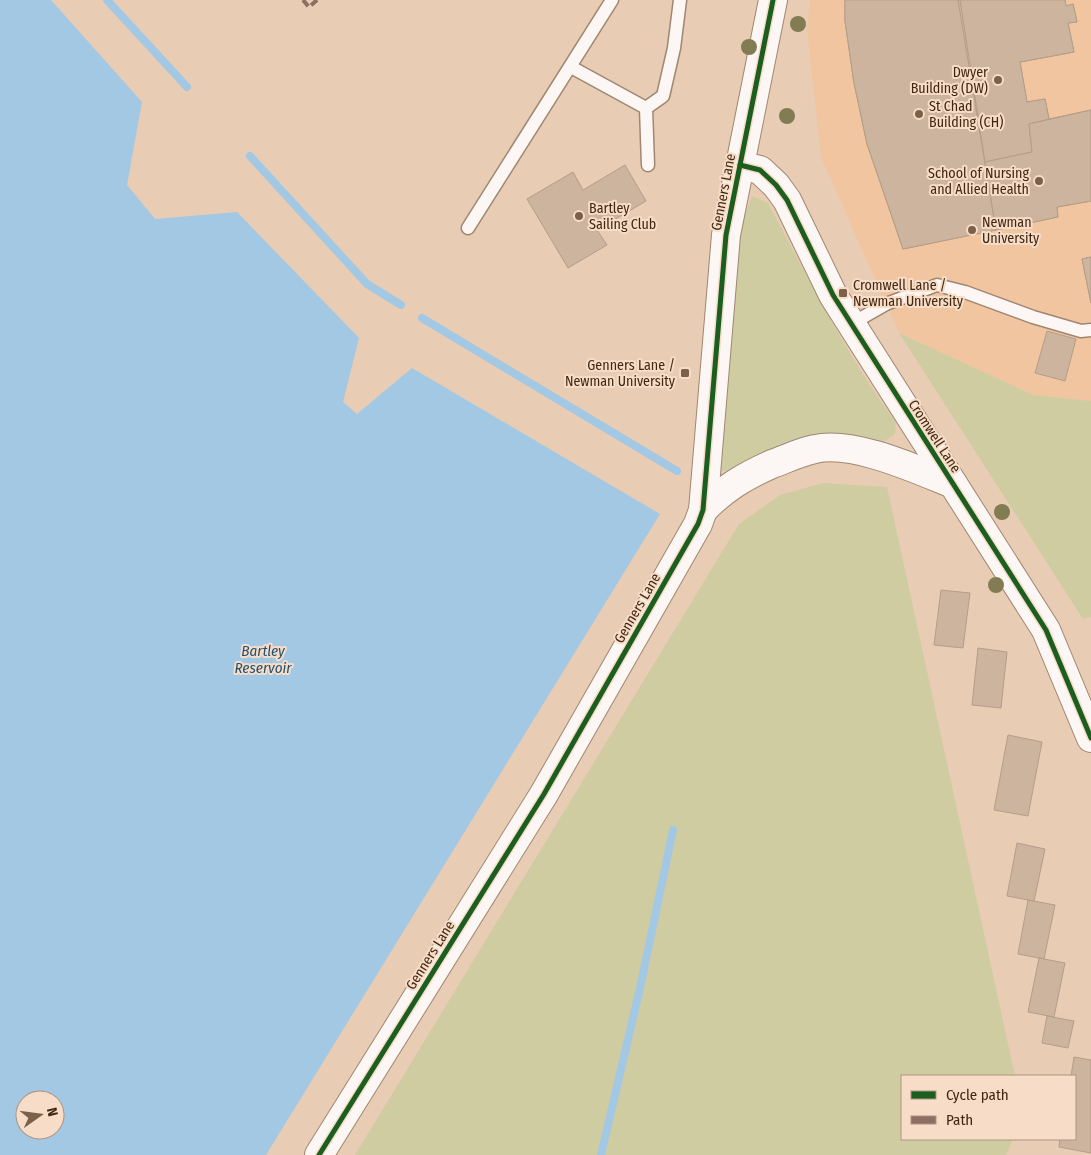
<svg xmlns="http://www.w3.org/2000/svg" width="1091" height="1155" font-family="'Fira Sans Condensed',sans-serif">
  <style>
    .built { fill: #f0c5a0 }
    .green { fill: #d0cca2 }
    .water { fill: #a3c8e3; fill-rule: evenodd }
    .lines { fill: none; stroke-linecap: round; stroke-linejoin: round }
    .stream { stroke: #a3c8e3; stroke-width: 8 }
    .building { fill: #cdb49f; stroke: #b59d87 }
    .service-casing { stroke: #9f8771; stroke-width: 15 }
    .tertiary-casing { stroke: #9f8771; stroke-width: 30 }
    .service { stroke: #fcf7f4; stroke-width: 12 }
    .tertiary { stroke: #fcf7f4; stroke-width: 28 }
    .quiet { stroke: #8d6e63; stroke-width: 4; stroke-dasharray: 8 4; stroke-linecap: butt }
    .cycleway-casing { stroke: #f7ddc8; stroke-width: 8 }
    .cycleway { stroke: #1b5e20; stroke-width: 5 }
    .tree { fill: #827c53 }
    .poi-dot { fill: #7b6149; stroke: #f7ddc8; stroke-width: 2 }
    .labels { text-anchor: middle; stroke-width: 4; stroke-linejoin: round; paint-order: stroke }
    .poi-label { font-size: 14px; fill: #402710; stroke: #f7ddc8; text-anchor: start }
    .street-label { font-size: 14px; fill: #402710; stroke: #f7ddc8 }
    .water-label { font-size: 15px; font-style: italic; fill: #1f5070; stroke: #f7ddc8 }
  </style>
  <rect width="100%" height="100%" fill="#e8ccb4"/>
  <polygon class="built" points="810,0 1091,0 1091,401 1033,395 899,333 821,157 807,28"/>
  <g class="green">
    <path d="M752,196L768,203C808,277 845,354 896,422L895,434L883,442L820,437L781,447L715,475L739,231Z"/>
    <polygon points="899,333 1033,395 1091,401 1091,617 1083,619"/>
    <polygon points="823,483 887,487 1015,1076 902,1076 902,1139 1013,1139 1006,1155 355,1155 739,524 780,495"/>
  </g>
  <path class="water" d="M0,0H51L142,102L127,185L155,219L237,212L359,338L343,402L357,414L412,368L660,514L266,1155H0ZM25,1100H55V1130H25Z"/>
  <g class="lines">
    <g class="stream">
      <polyline points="107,0 187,87"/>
      <polyline points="250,156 367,284 401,305"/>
      <polyline points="422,318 677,471"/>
      <polyline points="601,1155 640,988 673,830"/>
    </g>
  </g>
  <g class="building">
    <polygon points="845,0 1065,0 1066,6 1073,4 1077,22 1068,23 1074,52 1020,62 1027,102 1045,99 1049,119 1091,110 1091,201 1057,207 1058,217 903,249 867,144 854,83 845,21"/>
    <polygon points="845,0 958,0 996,230 903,249 867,144 854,83 845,21"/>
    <polygon points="960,0 1065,0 1066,6 1073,4 1077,22 1068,23 1074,52 1020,62 1027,102 1045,99 1049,119 1029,124 1032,152 985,162"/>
    <polygon points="1091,110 1091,201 1057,207 1058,217 996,230 985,162 1032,152 1029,124"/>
    <polygon points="625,165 646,201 597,230 607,245 568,268 527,199 573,172 583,190"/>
    <polygon points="1091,257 1091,303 1082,259"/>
    <polygon points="1091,257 1091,303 1082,259"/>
    <polygon points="1047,331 1076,339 1065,381 1035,373"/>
    <polygon points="941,590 970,593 963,648 934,645"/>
    <polygon points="978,648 1007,652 1001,708 972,705"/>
    <polygon points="1008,735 1042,742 1028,816 994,810"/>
    <polygon points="1017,843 1045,849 1034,901 1007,896"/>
    <polygon points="1028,900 1055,905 1044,959 1018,954"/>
    <polygon points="1039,958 1065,963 1054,1017 1028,1012"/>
    <polygon points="1047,1016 1074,1021 1068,1048 1042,1043"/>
    <polygon points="1074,1057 1091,1060 1091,1153 1059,1147 1060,1139 1075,1139 1075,1076 1071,1076"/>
  </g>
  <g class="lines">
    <g class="service-casing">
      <g id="service">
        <polyline points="571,67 646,108 648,165"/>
        <polyline points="646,108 663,96 674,48 680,0"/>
        <polyline points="468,228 612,0"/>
        <polyline points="851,324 886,304 937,285 965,292 1033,317 1081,331 1091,330"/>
      </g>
    </g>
    <g class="tertiary-casing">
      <g id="tertiary">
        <polyline points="740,165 760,170 776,185 787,200 833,295 1046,630 1091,738"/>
        <path d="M703,510C725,488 743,477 772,464C786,459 800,452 815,449C853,440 918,470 953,484"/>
        <polyline points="319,1155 544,794 698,524 703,510 726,235 773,0"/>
      </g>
    </g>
    <use href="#service" class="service"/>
    <use href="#tertiary" class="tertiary"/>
    <polyline class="quiet" points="303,0 309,7 317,0"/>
    <g class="cycleway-casing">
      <g id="cycleway">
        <polyline points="740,165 760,170 776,185 787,200 833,295 1046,630 1091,738"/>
        <polyline points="319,1155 544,794 698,524 703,510 726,235 773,0"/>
      </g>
    </g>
    <use href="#cycleway" class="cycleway"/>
  </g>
  <g class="tree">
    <circle cx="798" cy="24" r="8"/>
    <circle cx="749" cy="47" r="8"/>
    <circle cx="787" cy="116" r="8"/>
    <circle cx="1002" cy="512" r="8"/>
    <circle cx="996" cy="585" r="8"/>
  </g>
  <g class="poi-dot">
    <circle cx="998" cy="80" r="5"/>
    <circle cx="919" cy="114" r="5"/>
    <circle cx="1039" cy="181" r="5"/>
    <circle cx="579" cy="216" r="5"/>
    <circle cx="972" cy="230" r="5"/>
    <rect x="838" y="288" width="10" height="10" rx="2.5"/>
    <rect x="680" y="368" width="10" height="10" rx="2.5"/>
  </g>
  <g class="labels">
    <g class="poi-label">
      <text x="988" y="77" text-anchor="end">Dwyer<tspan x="988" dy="16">Building (DW)</tspan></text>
      <text x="929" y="111">St Chad<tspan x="929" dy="16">Building (CH)</tspan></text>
      <text x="1029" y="178" text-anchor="end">School of Nursing<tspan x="1029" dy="16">and Allied Health</tspan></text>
      <text x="589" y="213">Bartley<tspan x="589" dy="16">Sailing Club</tspan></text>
      <text x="982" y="227">Newman<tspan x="982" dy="16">University</tspan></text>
      <text x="853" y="290">Cromwell Lane /<tspan x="853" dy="16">Newman University</tspan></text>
      <text x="675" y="370" text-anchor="end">Genners Lane /<tspan x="675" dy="16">Newman University</tspan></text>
    </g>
    <g class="street-label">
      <text transform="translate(723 192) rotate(-79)" y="5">Genners Lane</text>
      <text transform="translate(935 436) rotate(57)" y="5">Cromwell Lane</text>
      <text transform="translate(637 608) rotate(-60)" y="5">Genners Lane</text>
      <text transform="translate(430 955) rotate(-58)" y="5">Genners Lane</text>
    </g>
    <g class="water-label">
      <text x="263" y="656">Bartley<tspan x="263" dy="17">Reservoir</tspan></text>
    </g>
  </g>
  <rect x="901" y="1075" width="175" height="65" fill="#f7ddc8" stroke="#ae947e"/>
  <rect x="911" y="1091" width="25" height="8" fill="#1b5e20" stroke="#ae947e"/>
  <text x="946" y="1100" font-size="15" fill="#402710">Cycle path</text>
  <rect x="911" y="1116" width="25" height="8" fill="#8d6e63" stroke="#ae947e"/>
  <text x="946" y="1125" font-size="15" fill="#402710">Path</text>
  <g transform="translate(40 1115) rotate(76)"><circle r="24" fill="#f7ddc8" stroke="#ae947e"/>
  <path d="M0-4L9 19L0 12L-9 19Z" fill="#7b6149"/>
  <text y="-8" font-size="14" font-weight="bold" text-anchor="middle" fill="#402710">N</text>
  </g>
</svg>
